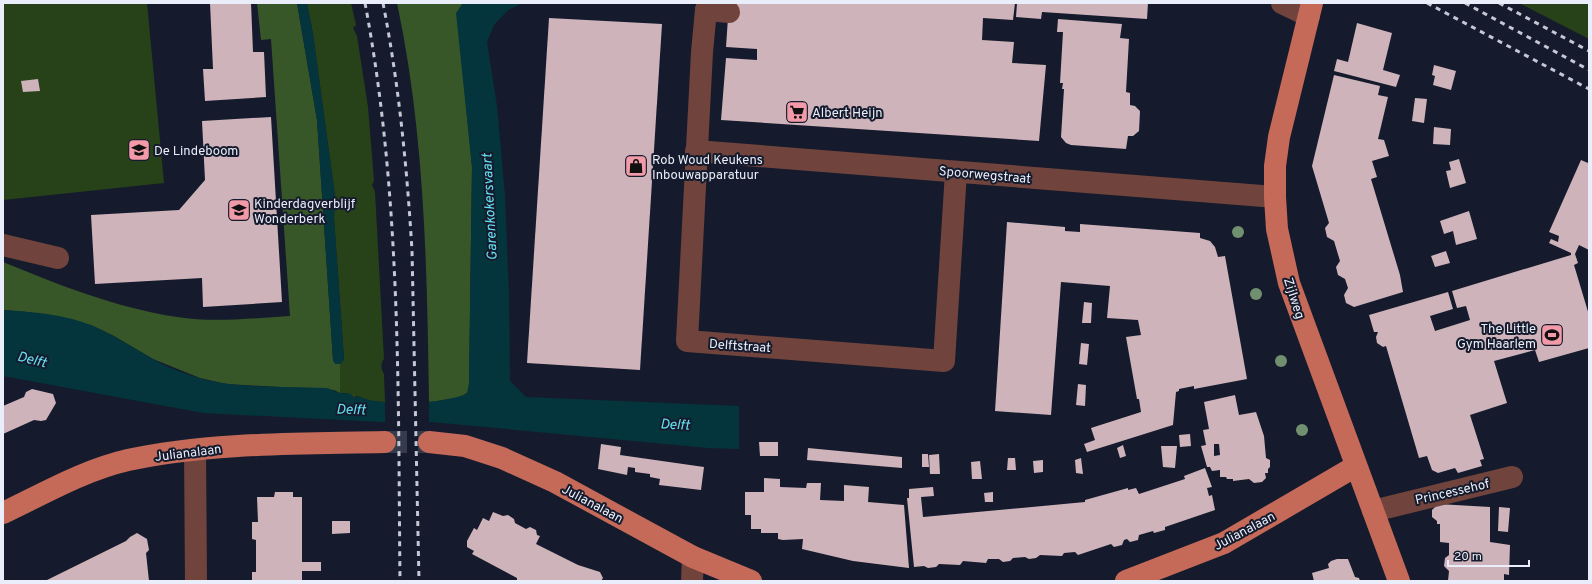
<svg xmlns="http://www.w3.org/2000/svg" width="1592" height="584" font-family="Overpass,sans-serif">
  <style>
    .green { fill: #274219 }
    .forest { fill: #385728 }
    .water { fill: #05353c }
    .pier { fill: #151b2c }
    .building { fill: #ceb3bb; fill-rule: evenodd }
    .lines { fill: none; stroke-linecap: round; stroke-linejoin: round }
    .major-tunnel { stroke: #353b4b; stroke-width: 22; stroke-dasharray: 22 11; stroke-linecap: butt }
    .minor { stroke: #70443c; stroke-width: 22 }
    .major { stroke: #c56959; stroke-width: 22 }
    .rail { stroke: #c4c8d5; stroke-width: 3; stroke-dasharray: 5 5; stroke-linecap: butt }
    .tree { fill: #71906f }
    .labels { text-anchor: middle; stroke-width: 4; stroke-linejoin: round; paint-order: stroke }
    .poi-label { font-size: 13px; fill: #eaeefa; stroke: #151b2c; text-anchor: start }
    .street-label { font-size: 13px; fill: #eaeefa; stroke: #151b2c }
    .water-label { font-size: 14px; font-style: italic; fill: #66e1f3; stroke: #151b2c }
  </style>
  <rect width="100%" height="100%" fill="#151b2c"/>
  <g class="green">
    <polygon points="3,3 147,3 164,183 3,200"/>
    <path d="M307,3H351L356,25L353,28L357,36L368,107L374,181L372,185L375,192L384,359C380,364 381,369 384,374L385,402L369,401L356,396L354,398L345,393H340V364L344,359L334,218L335,196L313,34Z"/>
    <polygon points="1519,3 1589,3 1589,39"/>
  </g>
  <g class="forest">
    <path d="M257,3H297L317,120L333,360L335,363L340,364V393L334,390L226,384L200,378L153,359L114,336L91,325L27,312L3,310V262C59,285 117,308 177,317C214,323 253,318 290,316L271,39L261,40Z"/>
    <path d="M397,3H463L457,13L472,167L469,384L468,392L461,397L432,402H429C427,268 425,134 397,3Z"/>
  </g>
  <g class="water">
    <polygon points="297,3 307,3 313,34 335,196 334,218 344,360 340,364 335,364 333,360 317,120"/>
    <path d="M463,3H523L508,10L494,25L487,42L497,106L505,196L509,296L510,381L526,397L739,406V449L708,448L432,422H382L203,413L3,376V310C33,312 65,314 93,326C114,335 132,347 151,358C166,367 183,373 199,378C236,389 288,386 327,388C331,389 335,392 340,393C346,395 349,390 354,398L359,396C374,407 450,404 467,393L469,384L472,167L456,13Z"/>
  </g>
  <rect class="pier" x="385" y="400" width="44" height="24"/>
  <g class="building">
    <polygon points="210,3 251,3 253,52 264,52 266,97 205,101 203,69 213,69"/>
    <polygon points="729,3 1015,3 1013,20 983,18 982,40 1014,42 1012,63 1046,65 1039,141 721,120 726,58 757,60 757,49 726,47"/>
    <polygon points="1017,3 1148,3 1147,19 1042,12 1041,19 1016,17"/>
    <polygon points="549,18 662,24 640,370 527,363"/>
    <polygon points="1058,19 1122,24 1120,38 1129,39 1126,92 1130,93 1130,105 1135,106 1140,111 1139,131 1133,136 1128,136 1126,149 1071,145 1066,143 1061,137 1064,89 1062,89 1063,83 1060,83 1063,32 1057,32"/>
    <polygon points="1357,23 1392,33 1383,70 1400,75 1396,87 1334,71 1337,59 1348,62"/>
    <polygon points="1434,65 1456,71 1451,90 1433,85 1435,76 1432,75"/>
    <polygon points="1334,75 1380,86 1378,95 1388,97 1378,139 1384,140 1389,156 1372,161 1377,177 1371,179 1400,275 1403,292 1354,307 1346,303 1344,295 1348,288 1345,279 1338,275 1336,267 1340,261 1334,241 1327,237 1325,228 1329,223 1312,166"/>
    <polygon points="38,79 40,91 23,92 21,81"/>
    <polygon points="1415,98 1427,99 1424,123 1412,121"/>
    <polygon points="271,117 282,302 203,307 202,278 95,284 91,215 179,210 205,180 202,121"/>
    <polygon points="1434,127 1451,129 1450,145 1433,144"/>
    <polygon points="1459,159 1466,183 1450,188 1446,171 1451,170 1449,162"/>
    <polygon points="1581,160 1588,163 1589,160 1589,250 1579,245 1575,254 1578,263 1574,265 1589,315 1589,348 1539,362 1535,350 1494,361 1507,403 1470,415 1484,459 1480,460 1482,466 1458,473 1455,468 1438,473 1432,470 1427,456 1419,458 1386,346 1383,347 1377,343 1376,337 1378,332 1374,332 1369,315 1448,292 1453,309 1430,316 1435,331 1470,320 1466,306 1457,308 1452,291 1571,255 1571,253 1549,243 1551,239 1558,242 1559,236 1549,232"/>
    <polygon points="1469,211 1477,239 1456,245 1453,231 1444,234 1440,221"/>
    <polygon points="1007,222 1065,227 1065,231 1080,232 1080,224 1200,233 1200,238 1210,241 1215,247 1218,257 1225,256 1247,379 1194,389 1194,386 1179,389 1179,391 1176,392 1173,425 1087,452 1084,444 1095,440 1091,428 1141,412 1139,399 1137,399 1126,337 1141,335 1138,320 1107,318 1110,286 1061,282 1051,415 995,411"/>
    <polygon points="1446,251 1450,263 1435,267 1431,256"/>
    <polygon points="1084,302 1092,303 1091,323 1082,323"/>
    <polygon points="1081,343 1089,344 1087,365 1079,364"/>
    <polygon points="1078,384 1086,385 1085,406 1076,405"/>
    <polygon points="32,389 53,394 56,403 46,420 41,421 34,420 3,434 3,406 24,397 26,392"/>
    <path d="M1235,395L1239,415L1256,412L1264,436L1266,458L1270,460V467L1268,469V473H1265L1266,478L1262,482L1254,483L1249,479L1233,481V479H1227L1226,477H1220V470L1212,471L1210,467H1207L1201,446L1206,445L1203,430L1209,429L1204,402ZM1214,444H1219L1220,455L1214,456Z"/>
    <polygon points="1190,434 1191,446 1180,447 1179,435"/>
    <polygon points="759,442 778,442 778,456 760,456"/>
    <polygon points="601,444 621,447 620,455 704,467 701,490 659,485 660,479 650,477 650,474 635,472 635,468 628,467 627,475 598,469"/>
    <polygon points="1123,445 1126,456 1120,458 1117,448"/>
    <polygon points="1161,446 1177,446 1175,468 1163,467"/>
    <polygon points="808,448 902,457 902,468 807,460"/>
    <polygon points="922,454 928,454 929,467 922,467"/>
    <polygon points="939,454 940,474 930,474 929,455"/>
    <polygon points="1008,458 1015,458 1016,470 1007,470"/>
    <polygon points="1081,458 1083,474 1076,473 1075,460"/>
    <polygon points="1043,460 1043,472 1034,473 1033,461"/>
    <polygon points="980,461 982,479 972,479 971,462"/>
    <polygon points="1205,468 1212,487 1207,488 1209,496 1212,495 1215,510 1165,527 1165,530 1154,533 1153,531 1139,535 1138,540 1130,542 1127,539 1124,540 1122,545 1114,547 1111,544 1078,555 1075,552 1064,553 1062,556 1040,555 1036,558 1029,559 1025,557 1013,558 1010,561 1003,562 999,559 988,559 986,563 963,561 960,565 939,564 936,567 928,568 924,566 914,567 907,498 909,498 909,489 933,487 934,496 921,497 923,517 1085,502 1085,500 1128,488 1128,490 1136,488 1139,494 1185,479 1184,476"/>
    <polygon points="764,478 780,479 780,487 806,488 807,483 821,483 820,500 844,501 844,485 869,487 868,502 904,505 909,568 853,561 802,549 803,539 783,540 778,539 778,533 761,533 761,529 751,529 751,515 745,515 745,492 764,492"/>
    <polygon points="275,492 293,492 293,497 302,497 302,562 321,562 321,571 302,571 302,581 252,581 252,572 256,572 256,540 252,539 252,522 258,522 257,497 274,497"/>
    <polygon points="993,492 993,502 985,502 984,493"/>
    <polygon points="1438,504 1490,507 1490,542 1510,545 1509,575 1504,574 1504,581 1448,581 1449,571 1444,566 1445,558 1449,555 1449,543 1440,542 1440,524 1437,524 1437,521 1432,517 1432,510"/>
    <polygon points="1499,507 1510,508 1508,532 1498,531"/>
    <polygon points="493,512 503,516 508,515 514,519 515,523 526,529 530,527 536,530 537,535 540,536 536,544 578,565 600,572 603,578 601,581 517,581 517,578 472,554 474,551 467,547 467,541 474,528 477,530 483,518 489,521"/>
    <polygon points="332,521 350,521 350,533 332,534"/>
    <polygon points="137,533 147,539 149,550 146,553 149,581 45,581 126,541 130,537"/>
    <polygon points="1337,559 1348,559 1355,577 1359,578 1360,581 1314,581 1312,573 1329,568 1328,564 1331,561"/>
  </g>
  <g class="lines">
    <polyline class="major-tunnel" points="385,442 429,442"/>
    <g class="minor">
      <polyline points="710,3 706,10 702,52 687,341 944,361 956,172"/>
      <polyline points="1282,3 1309,16"/>
      <polyline points="706,10 729,12"/>
      <polyline points="696,151 1275,197"/>
      <polyline points="3,245 58,258"/>
      <polyline points="195,450 196,581"/>
      <polyline points="1373,511 1512,477"/>
      <polyline points="692,581 693,557"/>
    </g>
    <g class="major">
      <polyline points="1312,3 1279,137 1275,166 1275,197 1277,229 1289,283 1399,581"/>
      <polyline points="429,442 465,446 502,458 555,482 693,557 751,581"/>
      <path d="M3,513C43,494 84,470 128,460C212,442 300,444 385,442"/>
      <polyline points="1126,581 1224,543 1356,466"/>
    </g>
    <g class="rail">
      <path d="M365,3C401,194 398,388 400,581"/>
      <path d="M383,3C399,85 407,168 412,251L419,581"/>
      <polyline points="1427,3 1589,89"/>
      <polyline points="1465,3 1589,70"/>
      <polyline points="1499,3 1589,51"/>
    </g>
  </g>
  <g class="tree">
    <circle cx="1238" cy="232" r="6"/>
    <circle cx="1256" cy="294" r="6"/>
    <circle cx="1281" cy="361" r="6"/>
    <circle cx="1302" cy="430" r="6"/>
  </g>
  <defs>
    <g id="supermarket-square" transform="scale(1.15)"><rect x="-9" y="-9" width="18" height="18" rx="4" fill="#f39aa8" stroke="#151b2c"/><path d="M-6-5.5h2.5l.6 2H6L4.5 2H-2.5L-4.4-4H-6ZM-1.5 3.2a1.3 1.3 0 1 0 .1 0ZM3 3.2a1.3 1.3 0 1 0 .1 0Z" fill="#111"/></g>
    <g id="school-square" transform="scale(1.15)"><rect x="-9" y="-9" width="18" height="18" rx="4" fill="#f39aa8" stroke="#151b2c"/><path d="M0-5L7-2L0 1L-7-2ZM-4 1L0 2.5L4 1V4Q0 6-4 4Z" fill="#111"/></g>
    <g id="shop-square" transform="scale(1.15)"><rect x="-9" y="-9" width="18" height="18" rx="4" fill="#f39aa8" stroke="#151b2c"/><path d="M-5-2.5h2.3a2.7 3.5 0 0 1 5.4 0H5L5.5 6h-11ZM-1.5-2.5h3a1.5 2.3 0 0 0-3 0Z" fill="#111"/></g>
    <g id="stadium-square" transform="scale(1.15)"><rect x="-9" y="-9" width="18" height="18" rx="4" fill="#f39aa8" stroke="#151b2c"/><path d="M0-5a6.5 5 0 1 0 0 10a6.5 5 0 1 0 0-10ZM-3.5-1.8h7v3.6h-7Z" fill="#111"/></g>
  </defs>
  <g fill-rule="evenodd">
    <use href="#supermarket-square" x="797" y="112"/>
    <use href="#school-square" x="139" y="150"/>
    <use href="#shop-square" x="636" y="166"/>
    <use href="#school-square" x="239" y="210"/>
    <use href="#stadium-square" x="1552" y="335"/>
  </g>
  <g class="labels">
    <g class="poi-label">
      <text x="812" y="117">Albert Heijn</text>
      <text x="154" y="155">De Lindeboom</text>
      <text x="652" y="164">Rob Woud Keukens<tspan x="652" dy="15">Inbouwapparatuur</tspan></text>
      <text x="254" y="208">Kinderdagverblijf<tspan x="254" dy="15">Wonderberk</tspan></text>
      <text x="1536" y="333" text-anchor="end">The Little<tspan x="1536" dy="15">Gym Haarlem</tspan></text>
    </g>
    <g class="street-label">
      <text transform="translate(985 174) rotate(5)" y="5">Spoorwegstraat</text>
      <text transform="translate(1295 298) rotate(72)" y="5">Zijlweg</text>
      <text transform="translate(740 345) rotate(4)" y="5">Delftstraat</text>
      <text transform="translate(188 452) rotate(-7)" y="5">Julianalaan</text>
      <text transform="translate(1452 491) rotate(-13)" y="5">Princessehof</text>
      <text transform="translate(593 503) rotate(28)" y="5">Julianalaan</text>
      <text transform="translate(1244 530) rotate(-28)" y="5">Julianalaan</text>
    </g>
    <g class="water-label">
      <text transform="translate(489 207) rotate(-93)" y="5">Garenkokersvaart</text>
      <text transform="translate(32 359) rotate(14)" y="5">Delft</text>
      <text transform="translate(351 409) rotate(2)" y="5">Delft</text>
      <text transform="translate(675 424) rotate(3)" y="5">Delft</text>
    </g>
  </g>
  <rect width="1592" height="584" fill="none" stroke="#eaeefa" stroke-width="8"/>
  <path d="M1448 560v6h81v-6" fill="none" stroke="#eaeefa" stroke-width="2"/>
  <text x="1454" y="560" font-size="12" fill="#eaeefa" stroke="#151b2c" stroke-width="3" paint-order="stroke">20 m</text>
</svg>
